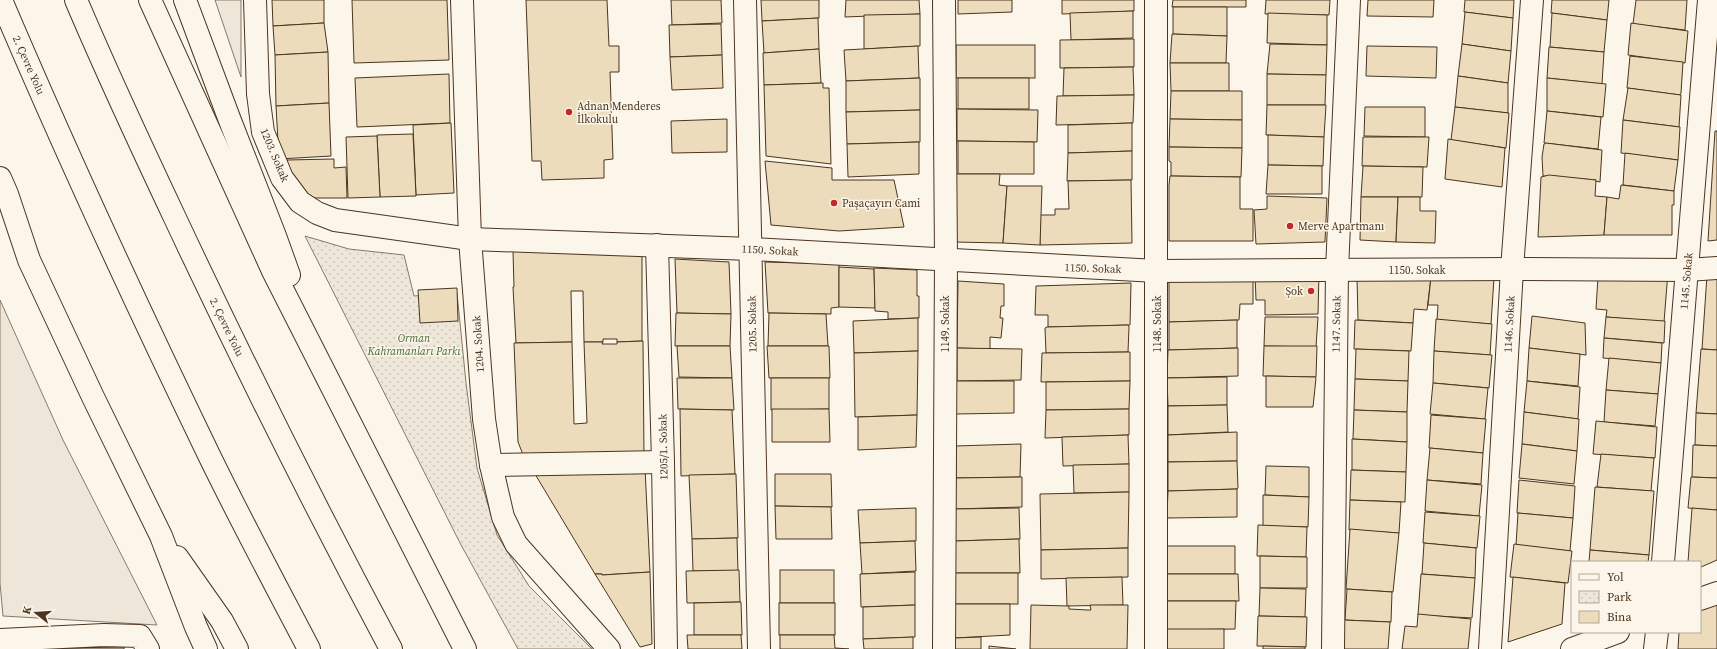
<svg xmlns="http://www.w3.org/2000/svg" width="1717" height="649" font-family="'Source Serif 4',serif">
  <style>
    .grass { fill: #ede6d9; stroke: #887966 }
    .park { fill: url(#park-dots); stroke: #887966 }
    .building { fill: #ecdcbc; stroke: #4a3520 }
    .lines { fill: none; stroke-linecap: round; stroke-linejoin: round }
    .street-casing { stroke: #4a3520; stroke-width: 24 }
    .highway-casing { stroke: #4a3520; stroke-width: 24 }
    .street { stroke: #fbf6e9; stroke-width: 22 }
    .highway { stroke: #fbf6e9; stroke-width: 22 }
    .poi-dot { fill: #c62828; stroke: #fbf6e9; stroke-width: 1.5 }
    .labels { text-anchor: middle; stroke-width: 3; stroke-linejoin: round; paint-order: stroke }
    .street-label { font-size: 11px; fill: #4a3520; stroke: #fbf6e9 }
    .poi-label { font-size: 11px; fill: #4a3520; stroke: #fbf6e9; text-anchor: start }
    .park-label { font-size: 11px; font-style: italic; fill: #436837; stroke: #fbf6e9 }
  </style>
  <defs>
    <pattern id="park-dots" width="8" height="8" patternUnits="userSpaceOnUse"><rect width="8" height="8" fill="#ede6d9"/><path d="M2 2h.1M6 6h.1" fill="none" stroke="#cdc6ba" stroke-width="1.8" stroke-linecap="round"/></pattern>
  </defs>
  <rect width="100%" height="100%" fill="#fbf6e9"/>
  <g class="grass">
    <polygon points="215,0 241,0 241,77"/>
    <polygon points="0,300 63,440 157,625 3,616 0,583"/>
  </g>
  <polygon class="park" points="305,236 349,249 404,255 414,296 457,293 466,383 477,468 497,535 529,586 592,649 518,649 460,543"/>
  <g class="building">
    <polygon points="272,0 324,0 324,23 273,26"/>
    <polygon points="352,0 447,0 449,60 354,63"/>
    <polygon points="526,0 607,0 609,46 619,46 619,72 610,72 613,159 604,160 604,178 542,180 541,161 532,161"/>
    <polygon points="671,0 721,0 722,23 672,25"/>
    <polygon points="761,0 819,0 819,18 762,21"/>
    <polygon points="846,0 919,0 920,14 845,17"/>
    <polygon points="958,0 1012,0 1012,12 958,14"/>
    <polygon points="1062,0 1134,0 1134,11 1062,14"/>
    <polygon points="1173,0 1246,0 1246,7 1172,7"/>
    <polygon points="1266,0 1330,0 1329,15 1265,14"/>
    <polygon points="1368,0 1434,0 1433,17 1367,16"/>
    <polygon points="1465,0 1514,0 1513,18 1464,12"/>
    <polygon points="1552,0 1609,0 1607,20 1551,13"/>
    <polygon points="1636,0 1687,0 1685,30 1633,24"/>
    <polygon points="1173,7 1227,7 1227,36 1173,34"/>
    <polygon points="1133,11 1133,38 1071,40 1070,13"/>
    <polygon points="1465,12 1513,18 1511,51 1462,44"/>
    <polygon points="1268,13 1327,15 1327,45 1267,43"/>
    <polygon points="1552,13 1607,20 1604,52 1550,47"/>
    <polygon points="920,14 920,46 864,49 864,15"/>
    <polygon points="818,18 819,49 764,53 762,21"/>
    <polygon points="324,23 328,52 275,55 273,26"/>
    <polygon points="1631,23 1688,31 1685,63 1628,55"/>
    <polygon points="721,24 722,55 670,57 669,25"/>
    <polygon points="1172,34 1227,36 1226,63 1170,63"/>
    <polygon points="1134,39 1134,67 1060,68 1060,40"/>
    <polygon points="1270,44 1327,45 1326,75 1267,74"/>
    <polygon points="1462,44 1511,51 1508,83 1458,76"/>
    <rect x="956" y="45" width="79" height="33"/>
    <polygon points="918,46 919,78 846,81 844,50"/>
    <polygon points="1367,46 1437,47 1436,78 1366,76"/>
    <polygon points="1549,47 1604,52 1602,84 1547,78"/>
    <polygon points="819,49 821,83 764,85 763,53"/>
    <polygon points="328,52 329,103 276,106 275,55"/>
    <polygon points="722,55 723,88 672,90 670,57"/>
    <polygon points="1630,56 1683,62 1681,93 1680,95 1627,88"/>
    <polygon points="1170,63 1229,63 1229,91 1171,91"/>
    <polygon points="1133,67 1134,95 1063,96 1064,68"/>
    <polygon points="449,74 450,123 357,127 355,78"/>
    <polygon points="1267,74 1326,75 1325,105 1267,105"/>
    <polygon points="1458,76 1508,83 1508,113 1455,107"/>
    <polygon points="920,78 920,110 846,112 846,81"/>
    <rect x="958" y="78" width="71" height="31"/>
    <polygon points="1547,78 1606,84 1603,117 1547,111"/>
    <polygon points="823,83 823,88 829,88 831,164 766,156 764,85"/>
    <polygon points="1628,88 1681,95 1679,127 1623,120"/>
    <polygon points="1171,91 1242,91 1242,120 1170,119"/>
    <polygon points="1134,95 1133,123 1056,125 1057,96"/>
    <polygon points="329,103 331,156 279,159 276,106"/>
    <polygon points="1267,105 1326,105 1324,137 1266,135"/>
    <polygon points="1365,107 1425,107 1425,137 1364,136"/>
    <polygon points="1455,107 1509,113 1506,148 1451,140"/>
    <polygon points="957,109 1038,110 1037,142 957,141"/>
    <polygon points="920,110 920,142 847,144 846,112"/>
    <polygon points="1547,111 1601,117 1598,149 1544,143"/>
    <polygon points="727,119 727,152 672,153 671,121"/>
    <polygon points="1170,119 1242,120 1242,148 1169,147"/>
    <polygon points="1623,120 1680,127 1678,160 1621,153"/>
    <polygon points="451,123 454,193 416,195 413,125"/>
    <polygon points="1132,123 1132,151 1068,153 1068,125"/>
    <polygon points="1715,131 1717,131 1717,240 1708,241"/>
    <polygon points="413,134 416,196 380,197 377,135"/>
    <polygon points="1268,135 1324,137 1323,166 1268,165"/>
    <polygon points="377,136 380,197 348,198 346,137"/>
    <polygon points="1363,137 1429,137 1427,167 1362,166"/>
    <polygon points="1448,139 1505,148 1502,187 1445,179"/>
    <polygon points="958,141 1034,142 1034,174 958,174"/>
    <polygon points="919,142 919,174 848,177 847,144"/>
    <polygon points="1546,143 1602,150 1600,182 1595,181 1596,180 1543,176 1542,157 1544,144"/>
    <polygon points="1169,147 1242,148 1241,177 1171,176 1171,162 1169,161"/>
    <polygon points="1132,151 1132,180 1067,181 1068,153"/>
    <polygon points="1625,153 1678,160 1674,191 1623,185"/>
    <polygon points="334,159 334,168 346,167 347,198 315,198 288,182 287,160"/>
    <polygon points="765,161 832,168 832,180 894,180 904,227 839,231 771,225"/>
    <polygon points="1268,165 1322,166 1322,194 1266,194"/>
    <polygon points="1363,166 1423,167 1422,197 1361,197"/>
    <polygon points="956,174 1000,174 999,185 1007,186 1003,243 954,242"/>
    <polygon points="1549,175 1596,180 1595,196 1607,197 1604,235 1538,237 1541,177"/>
    <polygon points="1170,176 1240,177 1240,209 1253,209 1253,241 1169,241 1169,185"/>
    <polygon points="1131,180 1132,243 1040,245 1040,215 1055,215 1055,209 1069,209 1068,181"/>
    <polygon points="1621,185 1674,191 1674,205 1672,205 1672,235 1604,235 1607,197 1619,199"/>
    <polygon points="1007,186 1042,186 1040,245 1003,243"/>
    <polygon points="1267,196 1327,198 1325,242 1256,244 1254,210 1267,209"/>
    <polygon points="1361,197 1398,197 1396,242 1360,240"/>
    <polygon points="1398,197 1420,197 1420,211 1436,211 1435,243 1396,242"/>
    <polygon points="513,251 642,254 642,341 617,342 617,339 603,339 603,342 584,342 583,291 571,291 572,342 516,343 513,287 514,287"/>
    <polygon points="675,259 729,262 731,314 677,313"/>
    <polygon points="765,262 839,264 839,307 831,308 831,314 768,313"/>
    <polygon points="839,267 874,269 875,308 839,307"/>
    <polygon points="874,268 917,270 917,296 919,296 919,318 888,319 888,312 875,311"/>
    <polygon points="1668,272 1664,322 1606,317 1607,310 1596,309 1598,277"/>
    <polygon points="1255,273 1319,273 1318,314 1265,315 1265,300 1256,300"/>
    <polygon points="1717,274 1717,350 1702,349 1707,275"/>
    <polygon points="1253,277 1253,304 1240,304 1239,320 1169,322 1169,280"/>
    <polygon points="1357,277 1431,277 1427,310 1414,309 1413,323 1358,320"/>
    <polygon points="1431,277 1494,278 1491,324 1437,320 1438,305 1428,305"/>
    <polygon points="958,281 1004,284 1004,306 1001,306 1000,318 1003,318 1001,338 990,337 990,349 957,348"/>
    <polygon points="1131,283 1130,325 1048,327 1048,315 1035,315 1036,286"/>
    <polygon points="457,288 458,321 420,323 418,290"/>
    <polygon points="676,313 731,314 730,346 675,346"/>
    <polygon points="769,313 826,314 828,346 768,346"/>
    <polygon points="1532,316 1585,323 1586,355 1529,348"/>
    <polygon points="1265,317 1318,317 1316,347 1264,346"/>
    <polygon points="1606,317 1665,321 1664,343 1604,338"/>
    <polygon points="918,318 918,351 854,353 853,321"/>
    <polygon points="1436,319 1492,324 1490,355 1434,351"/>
    <polygon points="1237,320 1237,348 1169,350 1169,322"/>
    <polygon points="1355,320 1413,323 1411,351 1354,349"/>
    <polygon points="1128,325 1129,327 1128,352 1046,353 1045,328 1047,327"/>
    <polygon points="1604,338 1662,343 1661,363 1603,358"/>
    <polygon points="643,341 644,456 524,457 518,442 514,343 572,342 574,424 587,423 584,342 603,342 602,344 617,344 617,342"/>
    <polygon points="677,346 730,346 732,378 679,377"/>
    <polygon points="767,346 829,346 830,378 769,378"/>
    <polygon points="1264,346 1317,346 1316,377 1263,376"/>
    <polygon points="957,348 1022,349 1021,380 957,381"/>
    <polygon points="1238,348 1238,376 1167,378 1168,350"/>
    <polygon points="1529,348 1580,354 1578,386 1527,381"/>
    <polygon points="1356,349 1409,351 1408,381 1355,379"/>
    <polygon points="1701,349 1717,350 1717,414 1696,413"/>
    <polygon points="918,351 917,415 855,417 854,353"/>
    <polygon points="1434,351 1492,355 1489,388 1433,383"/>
    <polygon points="1130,352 1130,381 1041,382 1042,353"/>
    <polygon points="1609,358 1661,363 1658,394 1606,390"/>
    <polygon points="1266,376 1315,377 1316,378 1313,407 1266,407"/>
    <polygon points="1227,377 1227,405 1168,406 1167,378"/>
    <polygon points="677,378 732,378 734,410 678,409"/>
    <polygon points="771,378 829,378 829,409 771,410"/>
    <polygon points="1355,379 1408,381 1407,412 1354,410"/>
    <polygon points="956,381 1014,381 1014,413 956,414"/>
    <polygon points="1130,381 1129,409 1046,410 1046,382"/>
    <polygon points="1527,381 1580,387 1578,419 1524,412"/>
    <polygon points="1433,383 1488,388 1485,419 1430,414"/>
    <polygon points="1606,390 1658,394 1655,426 1604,422"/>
    <polygon points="1227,405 1228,432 1168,435 1168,406"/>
    <polygon points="680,409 732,410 735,474 681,476"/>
    <polygon points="772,409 829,409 830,442 772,442"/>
    <polygon points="1129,409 1129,435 1045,438 1046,410"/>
    <polygon points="1354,410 1407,412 1407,442 1353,439"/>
    <polygon points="1524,412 1579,419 1577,451 1522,444"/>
    <polygon points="1696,413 1717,414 1717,446 1695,445"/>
    <polygon points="917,415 916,447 858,450 858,417"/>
    <polygon points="1431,415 1486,419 1483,453 1429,448"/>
    <polygon points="1596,421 1657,427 1655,458 1593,454"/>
    <polygon points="1237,432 1237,461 1168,462 1168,435"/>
    <polygon points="1128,435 1129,464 1063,466 1062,437"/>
    <polygon points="1352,439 1407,442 1406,472 1352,470"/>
    <polygon points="1021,444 1020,477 956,478 955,446"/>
    <polygon points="1522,444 1577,451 1574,484 1519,478"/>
    <polygon points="1693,445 1717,446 1717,478 1692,477"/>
    <polygon points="1430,448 1483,453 1481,484 1427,480"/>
    <polygon points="1601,454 1654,458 1651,491 1597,487"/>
    <polygon points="1237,461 1238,488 1237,489 1168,491 1168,462"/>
    <polygon points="1129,464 1129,492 1074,493 1073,465"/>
    <polygon points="1266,466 1309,467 1309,497 1265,495"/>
    <polygon points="645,468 650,572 602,575 602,574 595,574 532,469"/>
    <polygon points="1351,470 1406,472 1405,502 1350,500"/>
    <polygon points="736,474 738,538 692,539 689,475"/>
    <polygon points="775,474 831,474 832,507 775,506"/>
    <polygon points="1022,477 1022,507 954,509 955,479 957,478"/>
    <polygon points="1691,477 1717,478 1717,510 1688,508"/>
    <polygon points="1427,480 1482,485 1479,516 1425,511"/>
    <polygon points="1519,480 1575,486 1573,518 1517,513"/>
    <polygon points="1595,487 1654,491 1649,555 1590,550"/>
    <polygon points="1237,489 1237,517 1168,518 1167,516 1168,491"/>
    <polygon points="1129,492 1128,548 1041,550 1040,494"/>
    <polygon points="1263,495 1309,497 1308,527 1263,526"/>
    <polygon points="1350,500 1401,502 1399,533 1349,530"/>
    <polygon points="775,506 831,507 832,539 776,539"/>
    <polygon points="916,508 916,541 860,543 858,510"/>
    <polygon points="1019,508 1020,539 955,541 954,509"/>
    <polygon points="1692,508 1717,510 1717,560 1701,567 1700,566 1700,562 1688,562"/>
    <polygon points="1425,512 1480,516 1477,548 1423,543"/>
    <polygon points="1518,513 1573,518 1570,551 1516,545"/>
    <polygon points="1258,525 1307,527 1306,557 1257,556"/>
    <polygon points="1350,529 1399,533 1393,592 1346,589"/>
    <polygon points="737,538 738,571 693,571 692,539"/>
    <polygon points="1019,539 1020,573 954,573 955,541"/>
    <polygon points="915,541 916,571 862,574 860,543"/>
    <polygon points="1424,543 1476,548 1475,578 1422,574"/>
    <polygon points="1514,544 1572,551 1568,583 1510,577"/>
    <polygon points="1167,546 1235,546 1235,574 1166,574"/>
    <polygon points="1128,548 1128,577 1041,579 1041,550"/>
    <polygon points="1590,550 1649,555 1648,562 1589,562"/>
    <polygon points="1260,556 1307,557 1307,588 1260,588"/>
    <polygon points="739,570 740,602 687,603 686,571"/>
    <rect x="780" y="570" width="54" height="33"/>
    <polygon points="650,572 652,644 640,647 595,574 602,574 602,575"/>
    <polygon points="915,572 915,605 861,607 860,574"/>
    <rect x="955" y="573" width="63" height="31"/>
    <polygon points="1165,574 1238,574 1239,601 1165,601"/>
    <polygon points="1421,574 1475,578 1472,618 1418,615"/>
    <polygon points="1122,577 1123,605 1067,606 1066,578"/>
    <polygon points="1513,577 1565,583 1562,624 1508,642"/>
    <polygon points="1260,588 1306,589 1305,617 1259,616"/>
    <polygon points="1347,589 1392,592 1391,622 1345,620"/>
    <polygon points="1165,601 1236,601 1235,629 1165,630"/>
    <polygon points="741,602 742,635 694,635 694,603"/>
    <polygon points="1717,602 1717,649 1678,649 1679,632 1700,632 1700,609"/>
    <rect x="779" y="603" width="56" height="32"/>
    <polygon points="953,604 1010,604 1010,635 954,638"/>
    <polygon points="915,605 915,637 863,639 863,607"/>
    <polygon points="1031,605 1069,606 1069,609 1088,610 1091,610 1090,605 1128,605 1127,649 1030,649"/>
    <polygon points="1418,614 1471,619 1468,649 1402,649 1405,626 1417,627"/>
    <polygon points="1258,616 1307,617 1306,647 1257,646"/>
    <polygon points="1344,620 1390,622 1388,649 1342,649"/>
    <rect x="1164" y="629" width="60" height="20"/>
    <polygon points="687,635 741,635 742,649 688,649"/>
    <polygon points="780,635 834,635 835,648 849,649 780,649"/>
    <polygon points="913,637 913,649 864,649 863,639"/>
    <polygon points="981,637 981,649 954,649 954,638"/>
    <polygon points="989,646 1016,649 989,649"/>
    <polygon points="1263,646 1305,647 1305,649 1263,649"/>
    <polygon points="124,647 124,649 0,649"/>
  </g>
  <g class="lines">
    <g class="street-casing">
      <g id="street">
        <polyline points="255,0 258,94 263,132 282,178 300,202 317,213 335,220 470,239 751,249 1157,271 1512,269 1687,270 1717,268"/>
        <polyline points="462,0 470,239 484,419 491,465 503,517 516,544 609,649"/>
        <polyline points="745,0 759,649"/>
        <polyline points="1156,0 1156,649"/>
        <polyline points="657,245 663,462 666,649"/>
        <polyline points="491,465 663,462"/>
        <polyline points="1663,562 1709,0"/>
        <polyline points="1700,599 1717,593"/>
        <polyline points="0,640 104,635 140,636 148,649"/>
        <polyline points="944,649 946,258 944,0"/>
        <polyline points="1333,649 1337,270 1349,0"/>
        <polyline points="1490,649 1512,269 1532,0"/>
        <polyline points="1572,649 1618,632"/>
        <polyline points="1655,649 1657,632"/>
      </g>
    </g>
    <g class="highway-casing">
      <g id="highway">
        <path d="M1,0C66,153 136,304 208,453C240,519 275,584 309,649"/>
        <path d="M76,0C107,73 141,146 175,218C243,363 315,507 391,649"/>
        <polyline points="150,0 273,271 465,649"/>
        <polyline points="185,0 229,118 275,236 289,275"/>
        <polyline points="0,178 7,194 29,260 93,397 161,536 196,627 206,649"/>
        <polyline points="177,557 222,621 237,649"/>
      </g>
    </g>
    <use href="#street" class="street"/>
    <use href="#highway" class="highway"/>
  </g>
  <g class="poi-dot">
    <circle cx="569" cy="112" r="4"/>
    <circle cx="834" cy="203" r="4"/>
    <circle cx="1290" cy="226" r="4"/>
    <circle cx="1311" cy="291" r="4"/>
  </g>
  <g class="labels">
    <g class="street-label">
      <text transform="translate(29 65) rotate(66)" y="4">2. Çevre Yolu</text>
      <text transform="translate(275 155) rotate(67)" y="4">1203. Sokak</text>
      <text transform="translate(770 250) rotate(3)" y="4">1150. Sokak</text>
      <text transform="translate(1093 268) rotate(2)" y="4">1150. Sokak</text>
      <text x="1417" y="274">1150. Sokak</text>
      <text transform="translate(1686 281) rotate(-85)" y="4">1145. Sokak</text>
      <text transform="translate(752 324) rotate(-91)" y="4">1205. Sokak</text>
      <text transform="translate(945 324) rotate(-90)" y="4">1149. Sokak</text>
      <text transform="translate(1157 324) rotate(-90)" y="4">1148. Sokak</text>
      <text transform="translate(1336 324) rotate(-89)" y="4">1147. Sokak</text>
      <text transform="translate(1509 324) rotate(-87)" y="4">1146. Sokak</text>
      <text transform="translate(227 327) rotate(64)" y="4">2. Çevre Yolu</text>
      <text transform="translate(478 344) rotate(-94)" y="4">1204. Sokak</text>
      <text transform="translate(663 447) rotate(-91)" y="4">1205/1. Sokak</text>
    </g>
    <g class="poi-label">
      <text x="577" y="110">Adnan Menderes<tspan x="577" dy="13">İlkokulu</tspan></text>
      <text x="842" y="207">Paşaçayırı Cami</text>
      <text x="1298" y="230">Merve Apartmanı</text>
      <text x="1303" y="295" text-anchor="end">Şok</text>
    </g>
    <g class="park-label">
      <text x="414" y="342">Orman<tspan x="414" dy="13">Kahramanları Parkı</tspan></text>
    </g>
  </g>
  <rect x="1571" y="561" width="130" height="72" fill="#fbf6e9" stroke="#b4a999"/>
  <rect x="1579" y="574" width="20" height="6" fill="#fbf6e9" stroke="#b4a999"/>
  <text x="1607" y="581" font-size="12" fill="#4a3520">Yol</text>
  <rect x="1579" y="591" width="20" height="12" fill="url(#park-dots)" stroke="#b4a999"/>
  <text x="1607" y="601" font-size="12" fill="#4a3520">Park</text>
  <rect x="1579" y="611" width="20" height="12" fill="#ecdcbc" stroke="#b4a999"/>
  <text x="1607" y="621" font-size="12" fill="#4a3520">Bina</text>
  <g transform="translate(36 613) rotate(287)" stroke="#fbf6e9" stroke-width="3" paint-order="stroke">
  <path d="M0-3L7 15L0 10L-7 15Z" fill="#4a3520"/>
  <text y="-6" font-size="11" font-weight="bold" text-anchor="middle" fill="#4a3520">K</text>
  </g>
</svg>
